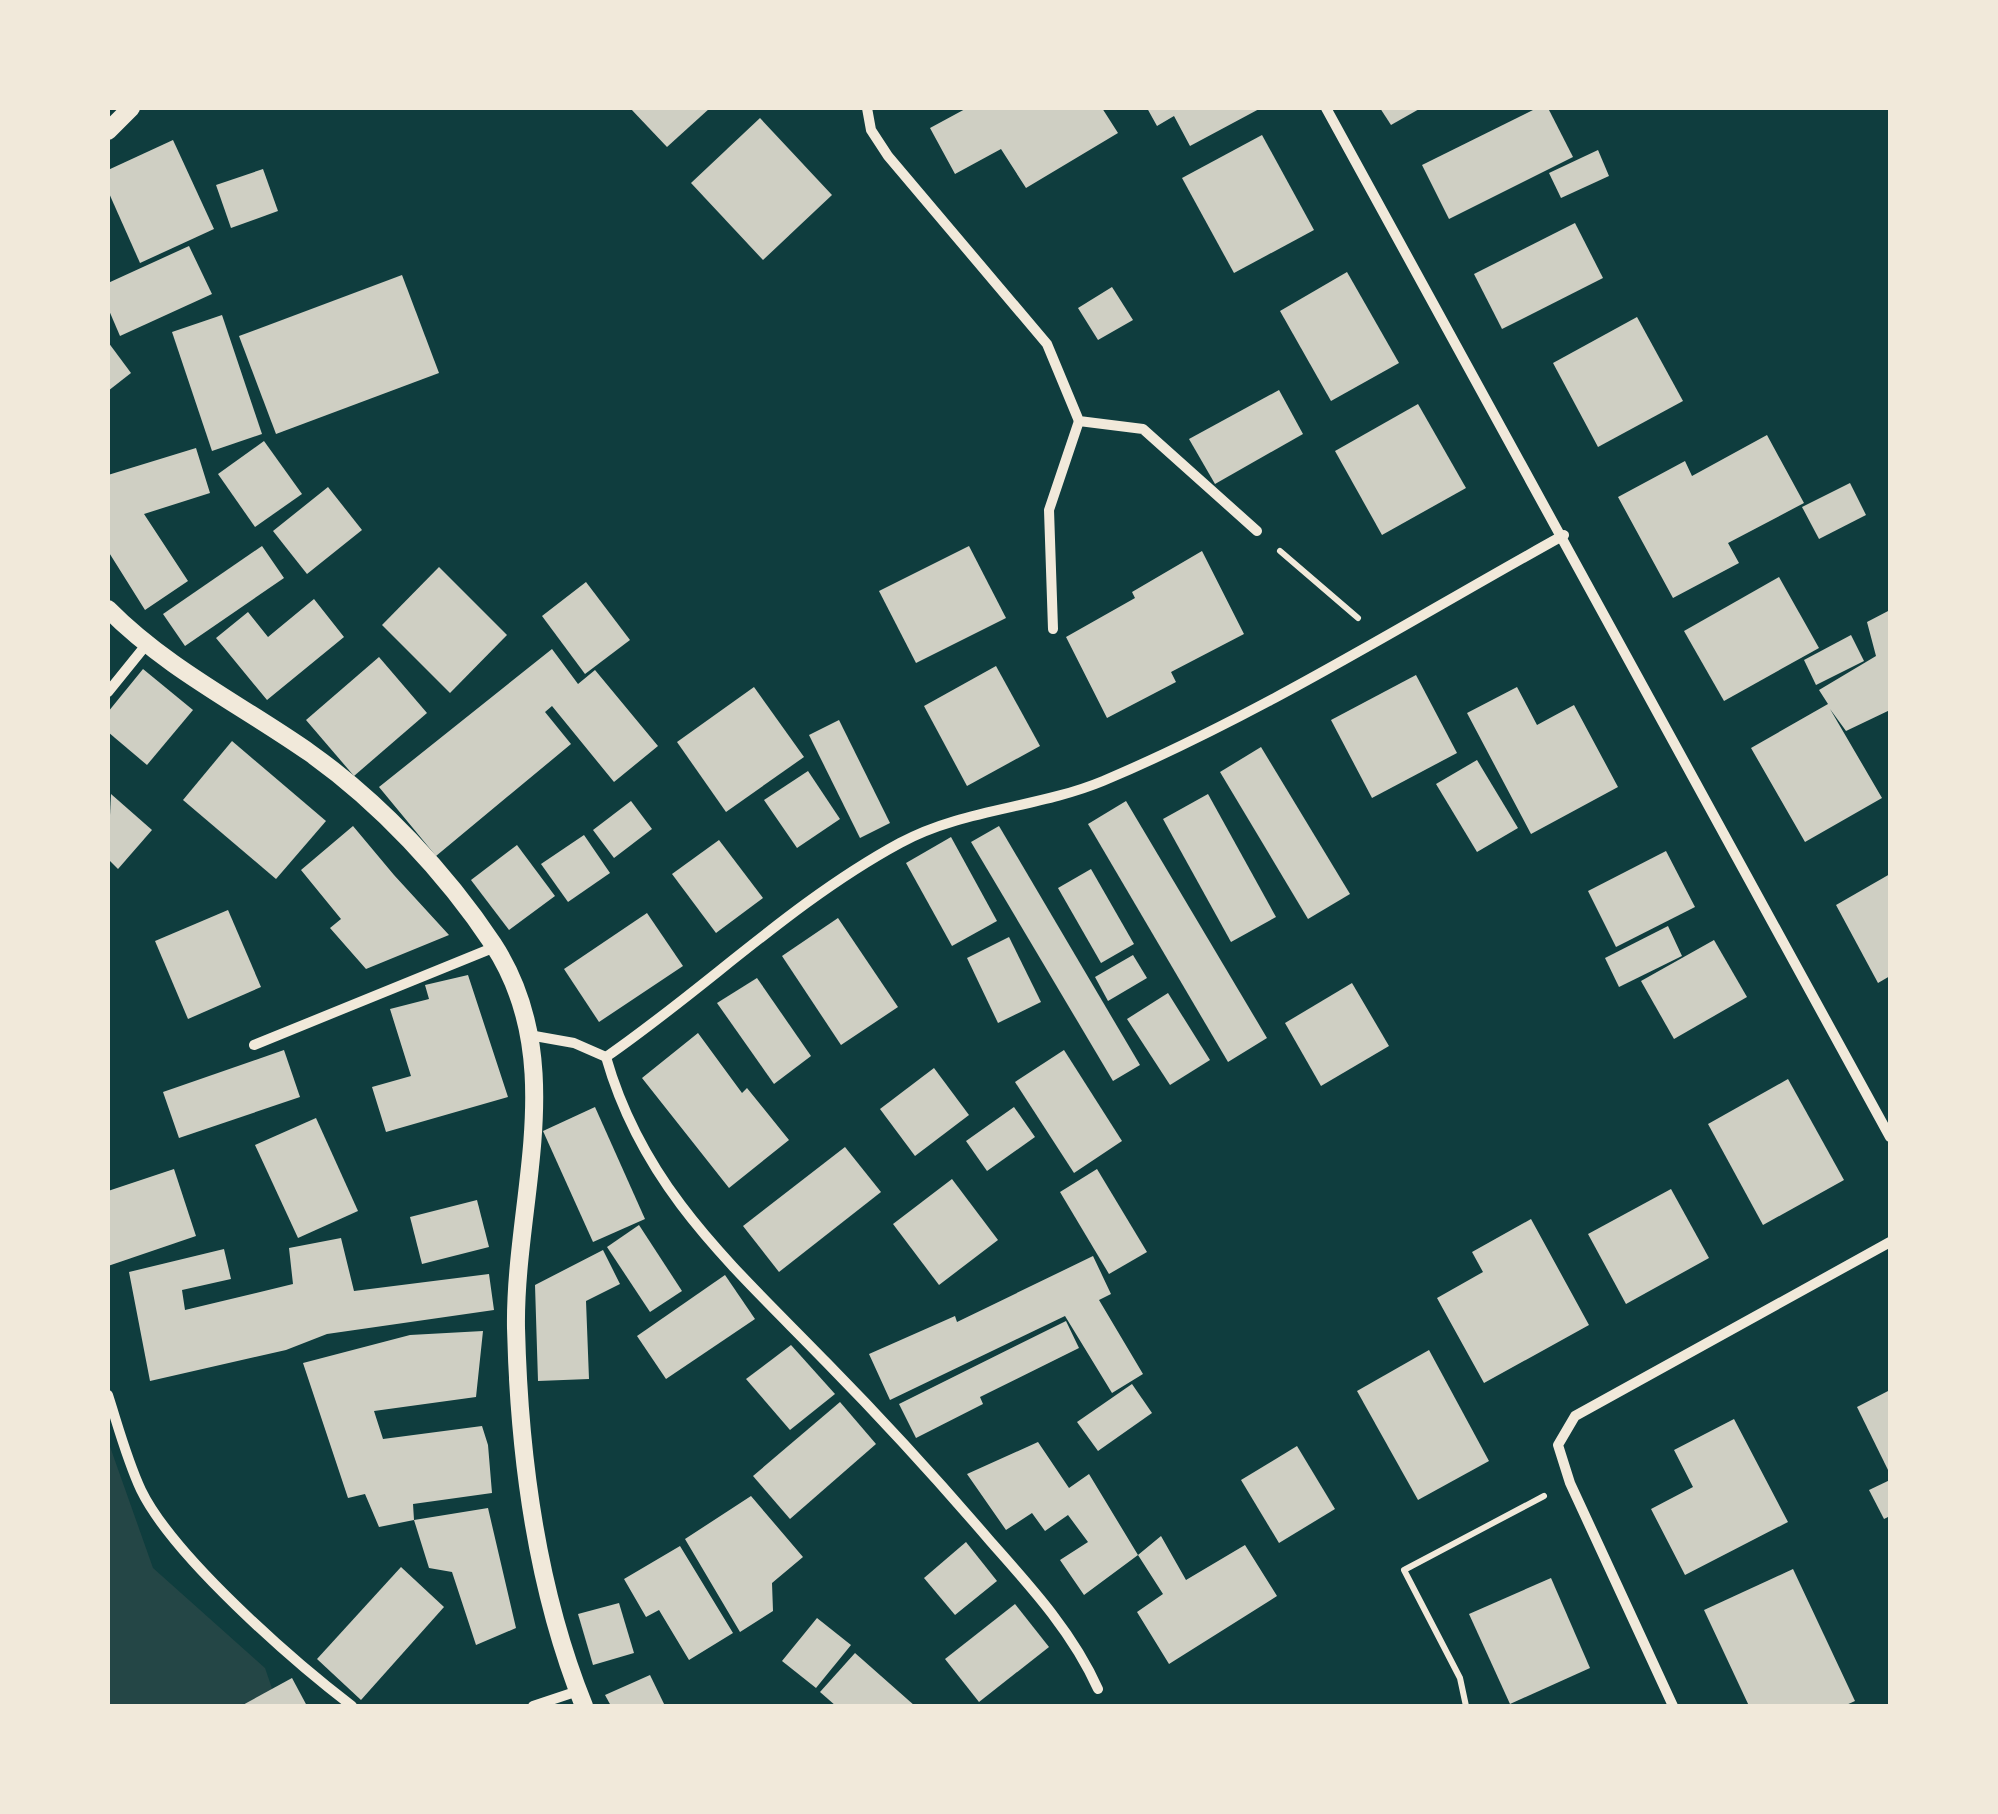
<svg xmlns="http://www.w3.org/2000/svg" width="1998" height="1814" font-family="Rubik,sans-serif">
  <style>
    .green { fill: #244646 }
    .building { fill: #cfcfc3 }
    .lines { fill: none; stroke-linecap: round; stroke-linejoin: round }
    .path { stroke: #f1e9da; stroke-width: 6 }
    .minor { stroke: #f1e9da; stroke-width: 10 }
    .tertiary { stroke: #f1e9da; stroke-width: 18 }
  </style>
  <rect width="100%" height="100%" fill="#0f3d3e"/>
  <polygon class="green" points="108,1441 153,1568 265,1668 278,1706 108,1706"/>
  <g class="building">
    <polygon points="630,108 710,108 667,147"/>
    <polygon points="967,108 1102,108 1118,133 1026,188 1001,149 955,174 930,128"/>
    <polygon points="1147,108 1261,108 1190,146 1174,116 1157,126"/>
    <polygon points="1380,108 1421,108 1391,125"/>
    <polygon points="1537,108 1548,108 1573,157 1449,219 1422,165"/>
    <polygon points="760,118 832,195 763,260 691,183"/>
    <polygon points="1262,135 1314,230 1234,273 1182,178"/>
    <polygon points="173,140 214,229 140,263 108,191 108,170"/>
    <polygon points="1598,150 1609,176 1561,198 1549,173"/>
    <polygon points="263,169 278,211 231,228 216,185"/>
    <polygon points="1575,223 1603,278 1502,329 1474,274"/>
    <polygon points="189,246 212,294 120,336 108,308 108,283"/>
    <polygon points="1347,272 1399,363 1331,401 1280,311"/>
    <polygon points="402,275 439,373 276,434 239,336"/>
    <polygon points="1112,287 1133,320 1098,340 1078,308"/>
    <polygon points="222,315 262,434 212,451 172,332"/>
    <polygon points="1637,317 1683,401 1598,447 1553,363"/>
    <polygon points="108,342 131,373 108,391"/>
    <polygon points="1279,390 1303,434 1215,484 1189,439"/>
    <polygon points="1418,404 1466,488 1382,535 1335,451"/>
    <polygon points="1767,435 1804,503 1728,543 1739,563 1673,598 1618,497 1685,461 1692,476"/>
    <polygon points="264,441 302,494 255,527 218,474"/>
    <polygon points="196,448 210,493 144,514 188,581 145,610 108,551 108,475"/>
    <polygon points="1850,483 1866,515 1819,539 1802,507"/>
    <polygon points="328,487 362,530 307,574 273,531"/>
    <polygon points="262,546 284,578 185,646 163,614"/>
    <polygon points="969,546 1006,618 916,663 879,591"/>
    <polygon points="1202,551 1244,634 1171,672 1176,682 1107,718 1066,637 1135,598 1132,592"/>
    <polygon points="439,567 507,635 450,693 382,625"/>
    <polygon points="1779,577 1819,648 1724,701 1684,631"/>
    <polygon points="586,582 630,640 585,674 542,616"/>
    <polygon points="314,599 344,637 267,700 216,638 248,612 268,637"/>
    <polygon points="1890,610 1890,710 1846,731 1830,709 1882,798 1805,842 1751,748 1828,704 1819,690 1876,656 1867,622"/>
    <polygon points="1851,635 1864,661 1816,685 1804,660"/>
    <polygon points="552,649 578,684 595,670 658,746 614,782 552,706 545,712 571,744 436,856 379,787"/>
    <polygon points="379,657 427,713 354,776 306,720"/>
    <polygon points="996,666 1040,746 967,786 924,706"/>
    <polygon points="143,669 193,710 147,765 108,732 108,712"/>
    <polygon points="1416,675 1457,753 1372,798 1331,720"/>
    <polygon points="754,687 804,757 726,812 677,742"/>
    <polygon points="1517,687 1537,725 1574,705 1618,787 1531,834 1467,713"/>
    <polygon points="839,720 890,823 860,838 809,735"/>
    <polygon points="232,741 326,821 276,879 183,800"/>
    <polygon points="1261,747 1350,894 1308,919 1220,772"/>
    <polygon points="1477,760 1518,828 1477,852 1436,784"/>
    <polygon points="808,771 840,819 797,848 764,800"/>
    <polygon points="111,794 152,830 118,869 108,859"/>
    <polygon points="1208,794 1276,917 1231,942 1163,819"/>
    <polygon points="631,801 652,829 614,858 593,830"/>
    <polygon points="1126,801 1267,1038 1228,1062 1088,824"/>
    <polygon points="353,826 394,875 449,935 366,969 330,928 341,919 301,870"/>
    <polygon points="999,826 1140,1065 1113,1081 971,842"/>
    <polygon points="584,835 610,873 568,902 541,864"/>
    <polygon points="951,837 997,921 952,946 906,863"/>
    <polygon points="719,840 763,898 716,933 672,874"/>
    <polygon points="517,845 555,896 509,930 471,880"/>
    <polygon points="1666,851 1695,907 1616,947 1588,891"/>
    <polygon points="1091,869 1134,944 1101,963 1058,888"/>
    <polygon points="1890,874 1890,976 1878,983 1836,905"/>
    <polygon points="228,910 261,987 188,1019 155,941"/>
    <polygon points="647,913 683,966 599,1022 564,969"/>
    <polygon points="838,918 898,1007 841,1045 782,956"/>
    <polygon points="1668,926 1682,956 1619,987 1605,958"/>
    <polygon points="1009,937 1041,1002 998,1023 967,958"/>
    <polygon points="1714,940 1747,997 1674,1039 1641,981"/>
    <polygon points="1133,955 1147,978 1108,1001 1095,977"/>
    <polygon points="468,975 508,1097 386,1132 372,1087 411,1076 390,1009 429,999 425,985"/>
    <polygon points="757,978 811,1056 774,1084 717,1003"/>
    <polygon points="1352,983 1389,1046 1321,1086 1285,1023"/>
    <polygon points="1168,993 1210,1060 1170,1085 1127,1019"/>
    <polygon points="698,1033 742,1093 747,1088 789,1140 729,1188 642,1078"/>
    <polygon points="284,1050 300,1097 179,1138 163,1092"/>
    <polygon points="1064,1050 1122,1141 1074,1173 1015,1082"/>
    <polygon points="934,1068 969,1115 915,1156 880,1109"/>
    <polygon points="1788,1079 1844,1180 1763,1225 1708,1124"/>
    <polygon points="595,1107 645,1219 593,1242 543,1131"/>
    <polygon points="1014,1107 1035,1137 987,1171 966,1141"/>
    <polygon points="316,1118 358,1211 298,1238 255,1145"/>
    <polygon points="845,1147 881,1192 779,1272 743,1226"/>
    <polygon points="174,1169 196,1236 108,1266 108,1191"/>
    <polygon points="1097,1169 1147,1252 1109,1274 1060,1192"/>
    <polygon points="952,1179 998,1240 939,1285 893,1224"/>
    <polygon points="1671,1189 1709,1258 1626,1304 1588,1234"/>
    <polygon points="477,1200 489,1247 422,1264 410,1217"/>
    <polygon points="1531,1219 1589,1325 1484,1383 1437,1298 1483,1272 1472,1252"/>
    <polygon points="639,1225 682,1291 650,1312 607,1247"/>
    <polygon points="341,1238 354,1291 489,1274 494,1310 327,1334 286,1350 150,1381 129,1272 224,1249 231,1279 182,1290 185,1310 293,1284 289,1248"/>
    <polygon points="603,1250 620,1284 586,1301 589,1379 538,1381 535,1285"/>
    <polygon points="1093,1256 1111,1294 1099,1300 1143,1374 1112,1393 1065,1316 890,1400 869,1354 955,1316 957,1322"/>
    <polygon points="725,1275 755,1319 666,1379 637,1336"/>
    <polygon points="1066,1321 1079,1348 980,1397 983,1404 916,1438 899,1404"/>
    <polygon points="483,1331 476,1397 374,1411 383,1439 482,1426 488,1445 492,1493 413,1504 414,1520 379,1527 365,1494 348,1498 303,1363 410,1335"/>
    <polygon points="791,1345 835,1394 790,1430 746,1379"/>
    <polygon points="1429,1350 1489,1461 1418,1500 1357,1391"/>
    <polygon points="1132,1384 1152,1413 1098,1451 1077,1422"/>
    <polygon points="1890,1390 1890,1474 1857,1407"/>
    <polygon points="840,1402 876,1444 790,1519 753,1476"/>
    <polygon points="1734,1419 1788,1522 1685,1575 1651,1509 1693,1487 1674,1450"/>
    <polygon points="1038,1442 1069,1488 1089,1474 1138,1555 1084,1595 1060,1560 1088,1542 1068,1515 1045,1531 1032,1513 1006,1530 967,1474"/>
    <polygon points="1297,1446 1335,1509 1279,1543 1241,1480"/>
    <polygon points="1890,1480 1890,1516 1884,1519 1869,1490"/>
    <polygon points="751,1496 803,1557 772,1583 773,1611 740,1632 685,1539"/>
    <polygon points="488,1508 516,1628 476,1645 452,1572 429,1568 414,1520"/>
    <polygon points="1161,1536 1186,1580 1245,1545 1277,1596 1169,1664 1137,1612 1163,1594 1138,1555"/>
    <polygon points="966,1542 997,1581 955,1615 924,1578"/>
    <polygon points="680,1546 733,1633 689,1660 659,1610 646,1617 624,1579"/>
    <polygon points="401,1567 444,1607 361,1700 317,1659"/>
    <polygon points="1793,1569 1855,1701 1844,1706 1749,1706 1704,1610"/>
    <polygon points="1551,1578 1590,1668 1510,1704 1469,1614"/>
    <polygon points="619,1603 634,1653 593,1665 578,1614"/>
    <polygon points="1015,1604 1049,1647 979,1702 945,1659"/>
    <polygon points="817,1618 851,1645 816,1688 782,1661"/>
    <polygon points="855,1653 915,1706 836,1706 820,1692"/>
    <polygon points="650,1675 665,1706 611,1706 605,1695"/>
    <polygon points="292,1678 307,1706 241,1706"/>
  </g>
  <g class="lines">
    <g class="path">
      <polyline points="1280,551 1358,618"/>
      <polyline points="1466,1706 1460,1678 1404,1570 1544,1496"/>
    </g>
    <g class="minor">
      <polyline points="867,108 871,130 888,156 1047,344 1079,421 1143,429 1257,531"/>
      <polyline points="1326,108 1890,1137"/>
      <polyline points="1053,629 1049,510 1079,421"/>
      <polyline points="108,692 146,645"/>
      <polyline points="529,1035 574,1043 606,1057"/>
      <polyline points="254,1045 495,947"/>
      <path d="M606,1057C706,988 793,901 900,843C962,809 1038,808 1103,781C1262,714 1412,619 1564,535"/>
      <path d="M606,1057C644,1190 733,1266 826,1362C883,1420 938,1480 991,1542C1032,1588 1073,1633 1098,1689"/>
      <path d="M108,1395C118,1426 127,1460 141,1490C173,1556 293,1661 352,1706"/>
      <polyline points="533,1706 578,1691"/>
      <polyline points="1673,1706 1570,1483 1558,1445 1575,1416 1890,1242"/>
    </g>
    <g class="tertiary">
      <polyline points="108,131 131,108"/>
      <path d="M108,609C166,668 243,706 310,753C379,802 446,873 493,944C571,1063 514,1200 516,1328C519,1454 537,1590 584,1706"/>
    </g>
  </g>
  <rect width="1998" height="1814" fill="none" stroke="#f1e9da" stroke-width="220"/>
</svg>
